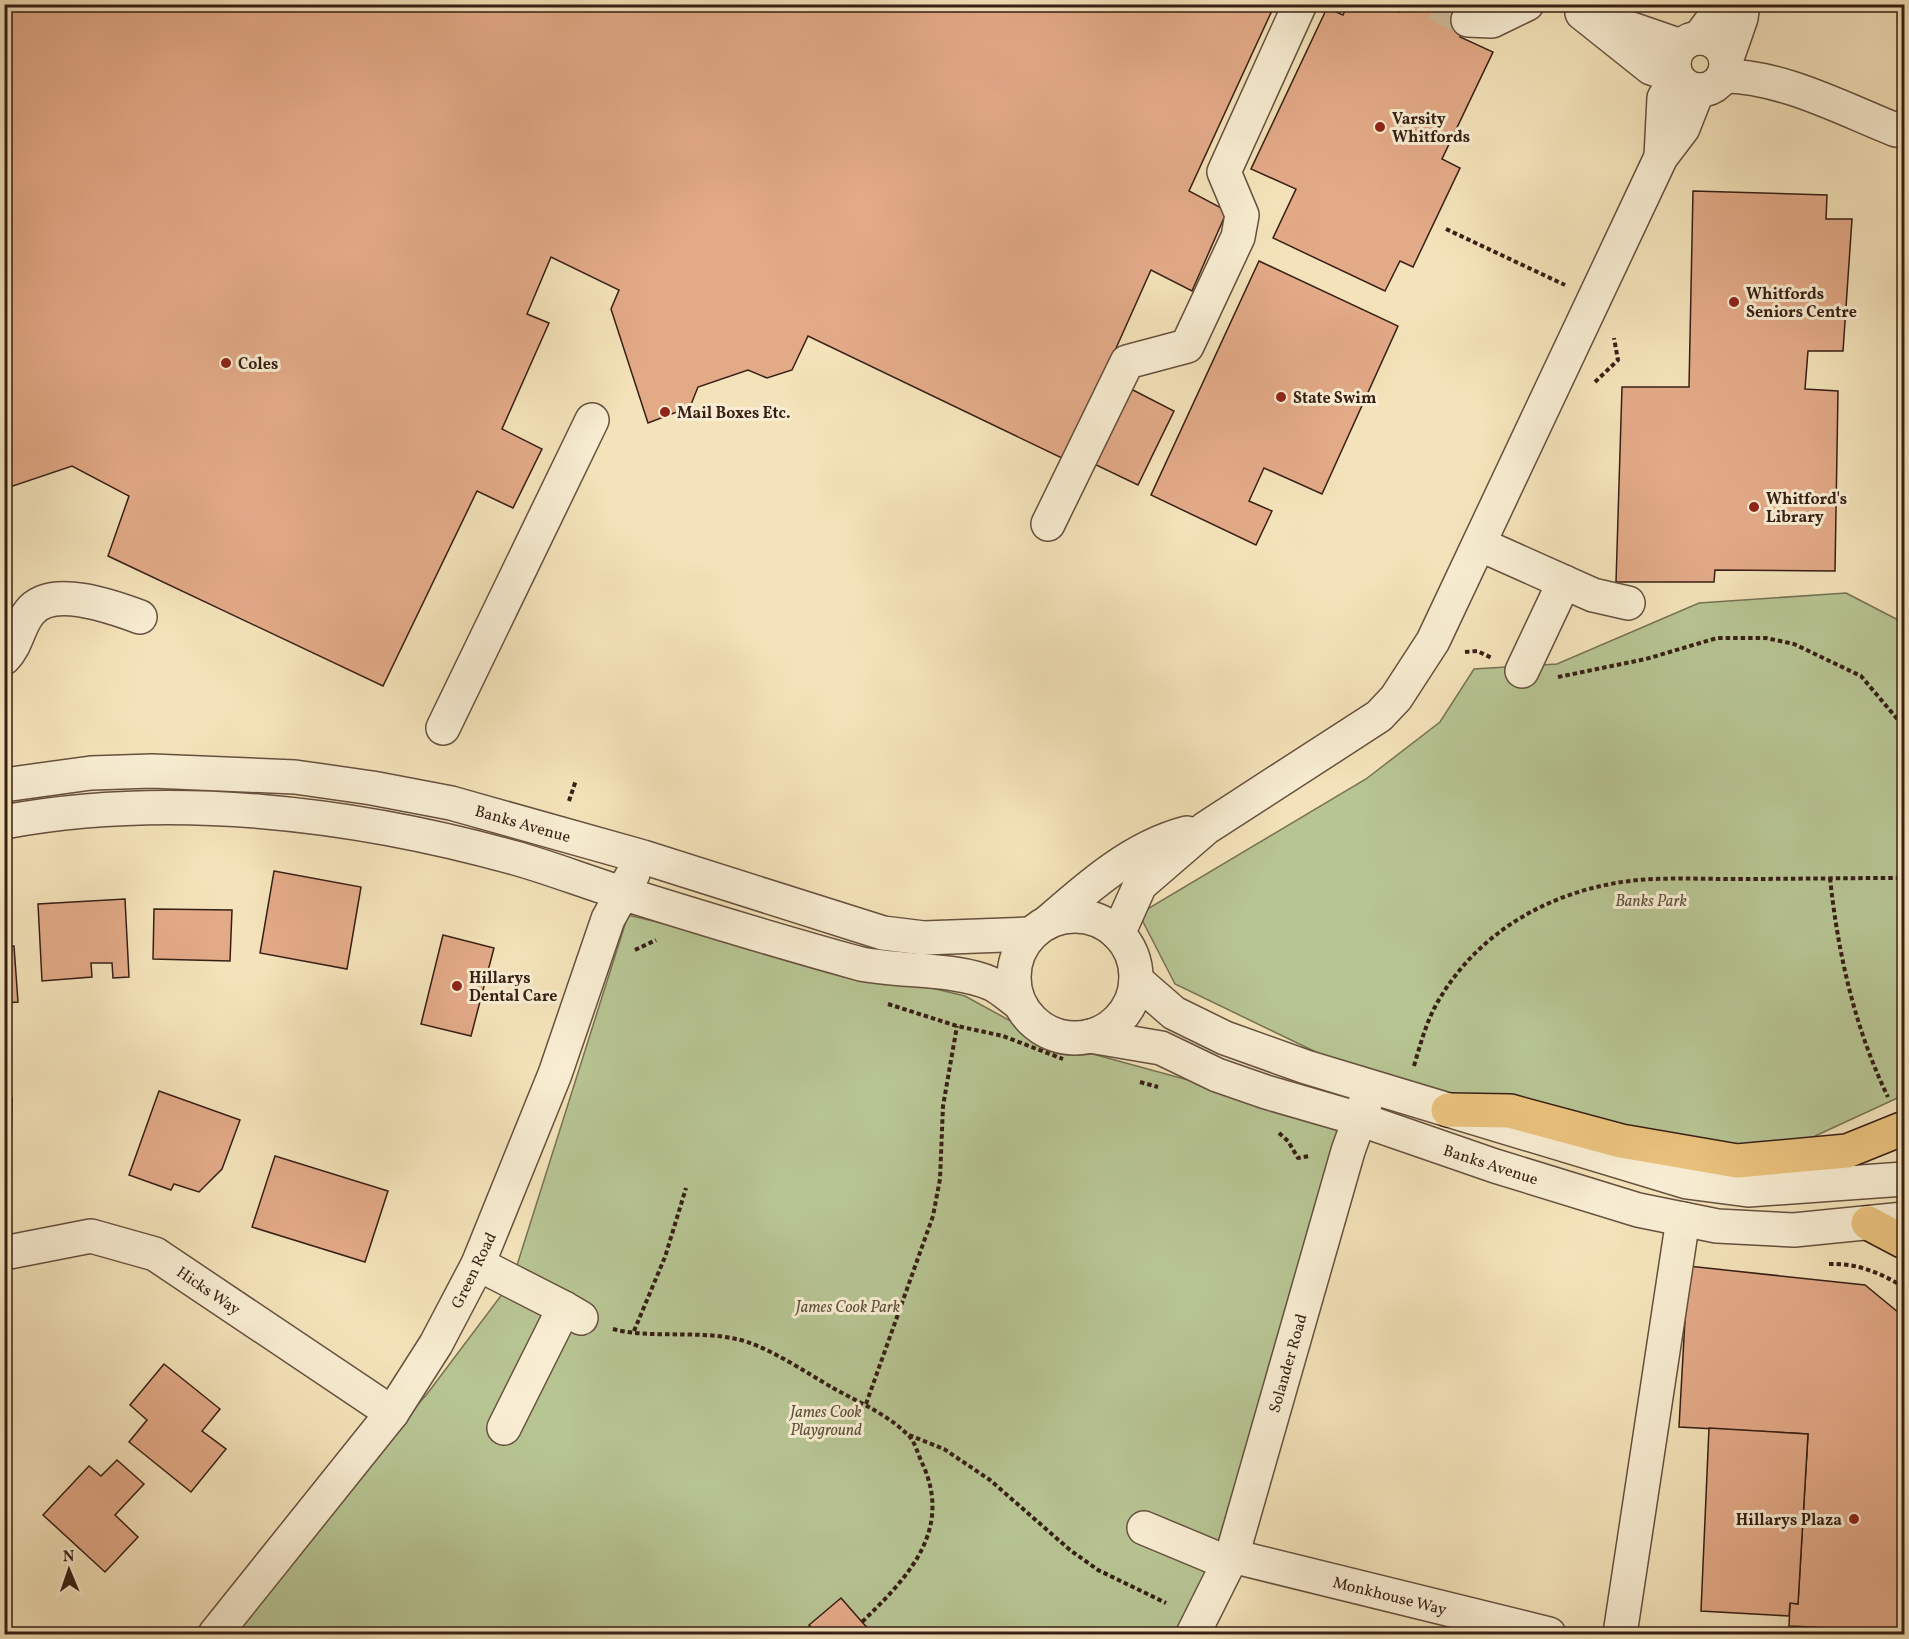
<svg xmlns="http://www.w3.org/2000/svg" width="1909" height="1639" font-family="Vollkorn,serif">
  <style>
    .green { fill: #b7c593; stroke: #777254; stroke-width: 1.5 }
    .building { fill: #e3aa88; stroke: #371f15; stroke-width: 1.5 }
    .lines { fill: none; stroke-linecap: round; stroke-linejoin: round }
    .minor-tunnel { stroke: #cebc99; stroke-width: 33; stroke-dasharray: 33 16; stroke-linecap: butt }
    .minor-casing { stroke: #66503e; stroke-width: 36 }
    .highway-casing { stroke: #371f15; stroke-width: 36 }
    .path { stroke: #371f15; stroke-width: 4; stroke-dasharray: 4.5 3; stroke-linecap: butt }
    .minor { stroke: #f8edd2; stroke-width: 33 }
    .highway { stroke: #eac27d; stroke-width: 33 }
    .poi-dot { fill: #8f2418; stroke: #f8edd2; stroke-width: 2 }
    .labels { text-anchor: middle; stroke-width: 6; stroke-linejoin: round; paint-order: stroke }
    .poi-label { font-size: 16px; font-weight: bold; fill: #371f15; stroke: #f8edd2; text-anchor: start }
    .street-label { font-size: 16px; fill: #371f15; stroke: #f8edd2 }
    .park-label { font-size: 16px; font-style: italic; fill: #5d513b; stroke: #f8edd2 }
  </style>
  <rect width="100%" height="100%" fill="#f4e3ba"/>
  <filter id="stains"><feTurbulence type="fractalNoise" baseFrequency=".00333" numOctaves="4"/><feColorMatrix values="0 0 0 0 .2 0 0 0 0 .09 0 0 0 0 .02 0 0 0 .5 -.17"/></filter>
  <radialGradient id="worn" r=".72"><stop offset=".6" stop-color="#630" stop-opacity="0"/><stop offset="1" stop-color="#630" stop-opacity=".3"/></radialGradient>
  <g class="green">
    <polygon points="1846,593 1904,623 1904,1095 1709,1185 1378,1082 1175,984 1139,914 1366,779 1440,722 1474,669 1557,664 1699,603"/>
    <polygon points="628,915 965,996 1049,1042 1345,1123 1213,1559 1176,1634 217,1634 427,1394 512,1281"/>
  </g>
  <g class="building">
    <polygon points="4,4 1275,4 1189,191 1227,211 1192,291 1151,270 1066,460 808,336 792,370 767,378 748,370 698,387 690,407 648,423 611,309 619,290 551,257 527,314 549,323 502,429 542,449 513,508 477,491 383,686 108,556 129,496 72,466 4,489"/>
    <polygon points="1348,4 1385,4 1399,12 1403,4 1476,4 1460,37 1493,52 1442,159 1460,168 1413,267 1400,261 1385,291 1273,238 1296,189 1251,169 1327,8 1343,15"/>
    <polygon points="1693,191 1827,195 1826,219 1852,219 1843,351 1808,351 1805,389 1838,391 1835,571 1715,570 1714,582 1616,582 1622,387 1689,387"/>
    <polygon points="1259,261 1398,326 1322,494 1264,468 1249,501 1272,511 1256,545 1151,495"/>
    <polygon points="1129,388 1174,411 1138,485 1094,464"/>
    <polygon points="274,871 361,887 347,969 260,953"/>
    <polygon points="125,899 129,977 113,978 112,963 91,963 92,977 42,981 38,904"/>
    <polygon points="154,909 232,910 230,961 153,959"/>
    <polygon points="443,935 494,948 471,1036 421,1024"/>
    <polygon points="14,946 18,1002 4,1003 4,947"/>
    <polygon points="159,1091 240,1120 222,1169 199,1192 174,1184 171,1190 129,1175"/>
    <polygon points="4,1098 12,1098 11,1150 4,1150"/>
    <polygon points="275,1156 388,1191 365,1262 252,1227"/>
    <polygon points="1688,1266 1865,1285 1904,1317 1904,1631 1789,1626 1790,1603 1798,1604 1808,1434 1679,1427"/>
    <polygon points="164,1364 220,1409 202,1431 226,1449 191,1492 129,1442 147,1420 130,1405"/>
    <polygon points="1709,1428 1808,1434 1798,1604 1790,1603 1789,1616 1701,1611"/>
    <polygon points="117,1460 144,1484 115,1515 138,1537 105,1572 43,1515 89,1466 101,1476"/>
    <polygon points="841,1598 862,1622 873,1634 816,1634 809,1625"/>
  </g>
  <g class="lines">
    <polyline class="minor-tunnel" points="1435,4 1468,20"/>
    <g class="minor-casing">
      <g id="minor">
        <polyline points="1582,13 1651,68 1677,77 1664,98 1661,157"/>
        <polyline points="1600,18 1681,46"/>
        <polyline points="1468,20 1492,21 1527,4"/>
        <circle cx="1700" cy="64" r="26"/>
        <polyline points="1699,38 1724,4"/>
        <polyline points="1726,61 1741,18 1743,4"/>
        <path d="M1723,76C1782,76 1843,109 1896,130"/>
        <polyline points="1048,524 1127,362 1187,346 1238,237 1242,215 1224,172 1300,4"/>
        <polyline points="1479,544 1593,595 1628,603"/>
        <path d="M4,658C17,645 18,627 29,613C50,584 113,607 140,617"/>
        <polyline points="1522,671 1564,582"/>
        <polyline points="443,728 592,420"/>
        <polyline points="4,785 91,773 152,771 295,777 372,788 451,803 643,857 883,933 924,938 1031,934"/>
        <path d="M4,822C171,791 353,813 515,858C551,868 586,882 622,893C702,918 781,942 861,964C902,972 956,968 992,984C1002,989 1010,997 1019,1003"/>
        <circle cx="1075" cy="977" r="61"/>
        <path d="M1048,922C1089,886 1133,847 1187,833"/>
        <polyline points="1118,934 1140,885 1206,828 1379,716 1396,698 1433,641 1661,157 1683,128 1698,90"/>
        <polyline points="1136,980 1174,1013 1225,1038 1306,1067 1687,1182 1748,1190 1904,1179"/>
        <polyline points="1090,1036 1161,1048 1217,1075 1266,1092 1359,1119 1495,1166 1638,1210 1717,1226 1794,1230 1904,1219"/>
        <polyline points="4,1253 91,1236 155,1254 392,1413"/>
        <polyline points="478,1264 564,1308"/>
        <polyline points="504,1428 564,1308 581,1318"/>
        <polyline points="1144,1528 1228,1563"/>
        <polyline points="1232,1556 1549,1634"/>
        <polyline points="215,1634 392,1413 436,1344 478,1264 555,1074 608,919 633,874"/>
        <polyline points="1193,1634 1232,1556 1348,1151 1367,1098"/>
        <polyline points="1620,1634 1683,1219"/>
      </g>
    </g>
    <g class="highway-casing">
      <g id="highway">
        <polyline points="1448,1110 1510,1111 1621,1141 1737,1161 1847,1151 1904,1128"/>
        <polyline points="1868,1223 1904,1242"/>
      </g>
    </g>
    <g class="path">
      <polyline points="1446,229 1565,285"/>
      <polyline points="1595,382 1618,360 1614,338"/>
      <polyline points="1465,652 1477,651 1492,658"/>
      <polyline points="1558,677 1646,659 1717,638 1766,638 1794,644 1861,676 1904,727"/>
      <polyline points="569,801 576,780"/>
      <path d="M1830,878C1838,954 1855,1029 1888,1097"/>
      <polyline points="635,950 656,940"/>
      <polyline points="888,1004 957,1026 1003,1036 1063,1059"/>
      <path d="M1414,1066C1421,1042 1427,1019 1440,998C1485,923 1567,883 1653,879C1680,878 1707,879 1734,879C1789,879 1843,878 1898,878L1904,860"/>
      <polyline points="1140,1082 1158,1087"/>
      <polyline points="1279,1133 1288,1141 1298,1158 1310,1156"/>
      <path d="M1829,1264C1858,1263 1880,1273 1904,1287"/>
      <path d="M613,1329C650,1339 696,1330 736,1339C764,1344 807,1373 833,1388C858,1402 885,1413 906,1433C915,1440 918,1455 923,1465C953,1532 906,1579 862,1622"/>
      <polyline points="634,1331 665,1257 686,1188"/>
      <polyline points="866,1404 933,1216 940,1179 943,1106 957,1026"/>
      <polyline points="909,1435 944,1449 990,1480 1070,1550 1098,1570 1166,1603"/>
    </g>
    <use href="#minor" class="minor"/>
    <use href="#highway" class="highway"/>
  </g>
  <g class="poi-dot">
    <circle cx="1380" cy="127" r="6"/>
    <circle cx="1734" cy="302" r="6"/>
    <circle cx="226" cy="363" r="6"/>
    <circle cx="1281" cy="397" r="6"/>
    <circle cx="665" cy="412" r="6"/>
    <circle cx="1754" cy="507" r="6"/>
    <circle cx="457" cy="986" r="6"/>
    <circle cx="1854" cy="1519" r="6"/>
  </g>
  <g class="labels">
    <g class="poi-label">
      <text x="1392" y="124">Varsity<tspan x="1392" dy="18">Whitfords</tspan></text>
      <text x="1746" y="299">Whitfords<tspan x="1746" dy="18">Seniors Centre</tspan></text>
      <text x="238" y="369">Coles</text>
      <text x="1293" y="403">State Swim</text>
      <text x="677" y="418">Mail Boxes Etc.</text>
      <text x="1766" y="504">Whitford's<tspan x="1766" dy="18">Library</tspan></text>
      <text x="469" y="983">Hillarys<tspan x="469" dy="18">Dental Care</tspan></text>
      <text x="1842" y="1525" text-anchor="end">Hillarys Plaza</text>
    </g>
    <g class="street-label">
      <text transform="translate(523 823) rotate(16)" y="6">Banks Avenue</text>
      <text transform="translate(1491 1164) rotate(18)" y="6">Banks Avenue</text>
      <text transform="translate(473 1270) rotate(-64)" y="6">Green Road</text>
      <text transform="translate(209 1290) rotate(34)" y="6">Hicks Way</text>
      <text transform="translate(1287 1363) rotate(-74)" y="6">Solander Road</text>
      <text transform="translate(1390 1595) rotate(14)" y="6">Monkhouse Way</text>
    </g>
    <g class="park-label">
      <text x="1651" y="906">Banks Park</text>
      <text x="848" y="1312">James Cook Park</text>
      <text x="826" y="1417">James Cook<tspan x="826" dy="18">Playground</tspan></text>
    </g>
  </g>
  <rect width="1909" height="1639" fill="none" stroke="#f4e3ba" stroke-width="24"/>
  <rect x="6" y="6" width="1897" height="1627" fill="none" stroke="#371f15" stroke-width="3"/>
  <rect x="12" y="12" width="1885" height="1615" fill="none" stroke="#371f15" stroke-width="1.5"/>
  <g transform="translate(69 1570) rotate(358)" stroke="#f8edd2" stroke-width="4.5" paint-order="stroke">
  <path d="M0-4.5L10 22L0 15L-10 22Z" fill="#371f15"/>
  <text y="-9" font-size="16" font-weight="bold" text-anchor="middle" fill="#371f15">N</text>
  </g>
  <rect width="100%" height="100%" filter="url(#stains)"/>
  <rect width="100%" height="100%" fill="url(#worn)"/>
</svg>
